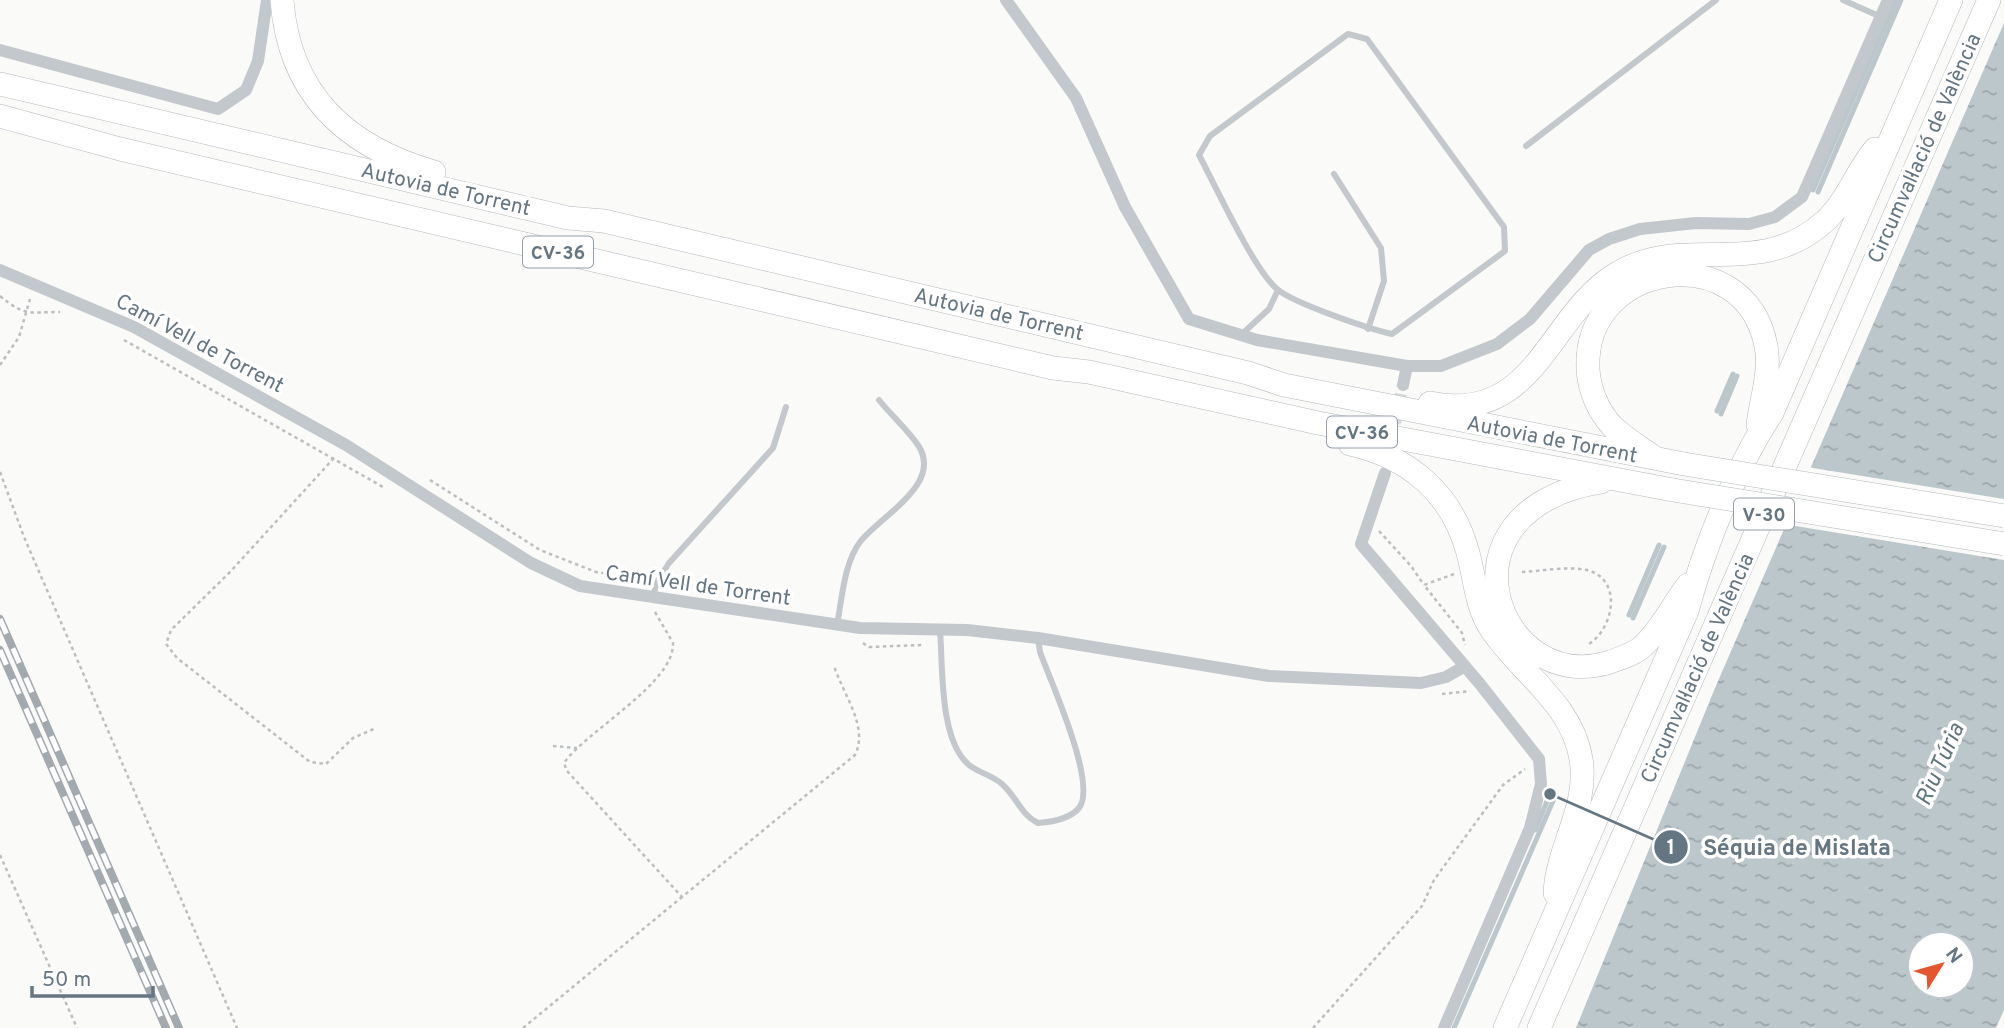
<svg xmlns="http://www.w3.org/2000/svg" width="2004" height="1028" font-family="Overpass,sans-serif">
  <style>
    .water { fill: url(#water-ripples); fill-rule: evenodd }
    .pier { fill: #fafaf8 }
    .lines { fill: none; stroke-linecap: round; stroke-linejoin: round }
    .stream { stroke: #bbc7cb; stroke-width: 5 }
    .street-tunnel { stroke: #d5d9db; stroke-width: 12; stroke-dasharray: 12 6; stroke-linecap: butt }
    .highway-casing { stroke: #b4b9bd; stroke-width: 24 }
    .path { stroke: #bbbfc2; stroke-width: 2.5; stroke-dasharray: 3.5 3.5; stroke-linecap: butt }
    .lane { stroke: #c3c8cc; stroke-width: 6 }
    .street { stroke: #c3c8cc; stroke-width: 12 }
    .highway { stroke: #fff; stroke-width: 23 }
    .rail-casing { stroke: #a2aab0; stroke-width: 8 }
    .rail { stroke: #fff; stroke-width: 5; stroke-dasharray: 16; stroke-linecap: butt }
    .highway-bridge-casing { stroke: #b4b9bd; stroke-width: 24; stroke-linecap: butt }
    .highway-bridge { stroke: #fff; stroke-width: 23 }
    .labels { text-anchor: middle; stroke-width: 7; stroke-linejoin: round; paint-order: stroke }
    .shield { fill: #fff; stroke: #939fa8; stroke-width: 2 }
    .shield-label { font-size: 19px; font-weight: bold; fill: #657683 }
    .street-label { font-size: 21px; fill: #657683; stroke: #fff }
    .water-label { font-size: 23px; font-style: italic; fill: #60757c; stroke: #fff }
    .leader { fill: none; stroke: #657683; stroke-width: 2.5 }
    .callout-dot { fill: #657683; stroke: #fff; stroke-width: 2.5 }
    .mark-label { font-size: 21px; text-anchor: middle; font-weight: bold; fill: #fff }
    .callout-label { font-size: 23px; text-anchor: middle; font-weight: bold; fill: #657683; stroke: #fff; stroke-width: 7; stroke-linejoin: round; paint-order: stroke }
  </style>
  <defs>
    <pattern id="water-ripples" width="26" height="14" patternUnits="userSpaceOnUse" patternTransform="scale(1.75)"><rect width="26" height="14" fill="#bbc7cb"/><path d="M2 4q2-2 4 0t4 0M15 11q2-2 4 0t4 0" fill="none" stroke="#9ca6aa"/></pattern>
  </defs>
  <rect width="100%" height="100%" fill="#fafaf8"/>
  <path class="water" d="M2004,23V1010L1996,1028H1576L1715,688ZM1920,944H1962V986H1920Z"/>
  <polygon class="pier" points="1807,467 2004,499 2004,560 1783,524"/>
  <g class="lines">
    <g class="stream">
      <polyline points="1813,190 1896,0"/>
      <polyline points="1818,192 1901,0"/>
      <polyline points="1717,411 1733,374"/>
      <polyline points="1721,414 1737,376"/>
      <polyline points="1629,615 1659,545"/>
      <polyline points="1633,618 1664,547"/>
      <polyline points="1535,830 1550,794"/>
      <polyline points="1454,1028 1553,801"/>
    </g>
    <polyline class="street-tunnel" points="1391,441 1403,385"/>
    <g class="highway-casing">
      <g id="highway">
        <path d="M282,0C289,95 347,147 434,172"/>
        <polyline points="0,84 568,218 604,221 1248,373 1284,385 1684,464"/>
        <polyline points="0,116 120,149 1053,368 1089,372 1318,423 1673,490"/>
        <path d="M1430,403C1536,425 1548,315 1616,274C1684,232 1756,281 1823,223C1847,202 1855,173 1875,149"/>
        <path d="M1350,444C1409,457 1452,493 1468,553C1475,578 1476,607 1491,629C1520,673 1572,703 1581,759C1589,807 1557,847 1555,893"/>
        <path d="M1651,455C1638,446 1623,437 1612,426C1598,411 1589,389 1588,369C1583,261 1745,236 1766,346C1771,372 1761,399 1758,425"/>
        <path d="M1601,482C1428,510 1498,698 1610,662C1621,658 1635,654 1643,646C1661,630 1673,604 1688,585"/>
        <path d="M1505,1028L1687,611C1704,548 1736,467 1772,413L1951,0"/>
        <polyline points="1539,1028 1989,0"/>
      </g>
    </g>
    <g class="path">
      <path d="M0,296C25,317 30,312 60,312"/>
      <polyline points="124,340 383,487"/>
      <polyline points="0,365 19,337 30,299"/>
      <polyline points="334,458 230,572 171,630 166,644 177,658 310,762 326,764 353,738 376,728"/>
      <polyline points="0,472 24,537 237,1028"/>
      <polyline points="430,480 540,550 596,572 633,578"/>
      <polyline points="1379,531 1411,566 1424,585"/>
      <path d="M1522,572C1542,571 1567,566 1587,570C1623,579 1614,628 1589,644"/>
      <polyline points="1454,574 1424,585 1462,633 1465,645"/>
      <path d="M655,612L673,643C675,683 586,731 564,763L567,771L682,897L855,755C869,727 843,694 834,666"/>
      <polyline points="863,643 869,647 924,645"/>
      <polyline points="1442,694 1470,691"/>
      <polyline points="553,746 577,748"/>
      <polyline points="0,855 77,1028"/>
      <polyline points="523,1028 682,897"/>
      <polyline points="1313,1028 1422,906 1434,880 1503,785 1525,769"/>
    </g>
    <g class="lane">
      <polyline points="1843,0 1881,17"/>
      <path d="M1348,34L1367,39L1504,227L1505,251L1392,334C1369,329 1293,303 1277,289C1254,270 1215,185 1199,155L1210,136Z"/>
      <polyline points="1526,146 1716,0"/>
      <polyline points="1334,174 1381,248 1384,281 1368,329"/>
      <polyline points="1242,334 1269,309 1278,290"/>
      <polyline points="653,596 657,582 669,563 773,448 786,407"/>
      <path d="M837,625C842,599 844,563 860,542C880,516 944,484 918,445C907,429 891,415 879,400"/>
      <path d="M940,630C943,667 939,740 969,765C979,773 992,775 1002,784C1017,797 1020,814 1038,823C1051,822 1070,819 1079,808C1098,784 1050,680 1040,652L1038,638"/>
    </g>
    <g class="street">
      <polyline points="1006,0 1076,98 1125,207 1189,319 1257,340 1407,366 1441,366 1497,344 1530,319 1589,250 1609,239 1640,229 1696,223 1749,224 1775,217 1802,197 1888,0"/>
      <polyline points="0,50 218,109 246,90 258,61 267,0"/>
      <polyline points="0,270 134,327 346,445 531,563 580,586 860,628 967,630 1038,638 1269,676 1421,683 1446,677 1465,666"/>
      <polyline points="1403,385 1407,366"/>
      <polyline points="1385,473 1361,544 1480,684 1539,759 1541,784 1530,828 1444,1028"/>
    </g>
    <use href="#highway" class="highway"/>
    <g class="rail-casing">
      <g id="rail">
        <polyline points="0,619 179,1028"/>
        <polyline points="0,650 166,1028"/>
      </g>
    </g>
    <use href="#rail" class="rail"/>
    <g class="highway-bridge-casing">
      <g id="highway-bridge">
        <polyline points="1684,464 2004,516"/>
        <polyline points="1673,490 2004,544"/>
      </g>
    </g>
    <use href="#highway-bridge" class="highway-bridge"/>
  </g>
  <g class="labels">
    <g class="shield">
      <rect x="523" y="236.5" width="70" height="31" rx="5"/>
      <rect x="1327" y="416.5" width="70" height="31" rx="5"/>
      <rect x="1734" y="498.5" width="60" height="31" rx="5"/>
    </g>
    <g class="shield-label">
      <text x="558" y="259">CV-36</text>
      <text x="1362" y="439">CV-36</text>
      <text x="1764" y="521">V-30</text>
    </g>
    <g class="street-label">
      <text transform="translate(1924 148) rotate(-66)" y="7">Circumval·lació de València</text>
      <text transform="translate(446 189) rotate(13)" y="7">Autovia de Torrent</text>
      <text transform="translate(999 314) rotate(13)" y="7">Autovia de Torrent</text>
      <text transform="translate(200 343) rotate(28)" y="7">Camí Vell de Torrent</text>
      <text transform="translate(1552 439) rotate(11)" y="7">Autovia de Torrent</text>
      <text transform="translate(698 585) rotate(8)" y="7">Camí Vell de Torrent</text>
      <text transform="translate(1697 668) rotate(-66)" y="7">Circumval·lació de València</text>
    </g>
    <g class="water-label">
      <text transform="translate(1939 764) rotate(-66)" y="8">Riu Túria</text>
    </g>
  </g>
  <path class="leader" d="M1550 794L1671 847"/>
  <g class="callout-dot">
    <circle cx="1550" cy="794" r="7"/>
    <circle cx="1671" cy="847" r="18"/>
  </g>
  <g class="mark-label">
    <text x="1671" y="854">1</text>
  </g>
  <g class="callout-label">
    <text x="1797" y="855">Séquia de Mislata</text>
  </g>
  <g transform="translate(1941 965) rotate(53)"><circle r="33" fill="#ffffff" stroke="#c1c8cd" stroke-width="2"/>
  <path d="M0-5L12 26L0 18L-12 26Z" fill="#e4572e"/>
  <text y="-10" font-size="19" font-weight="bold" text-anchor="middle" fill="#657683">N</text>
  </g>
  <path d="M32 986v10h121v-10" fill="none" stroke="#657683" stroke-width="3.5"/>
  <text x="42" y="986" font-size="21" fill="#657683" stroke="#ffffff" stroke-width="5" paint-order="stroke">50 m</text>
</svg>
